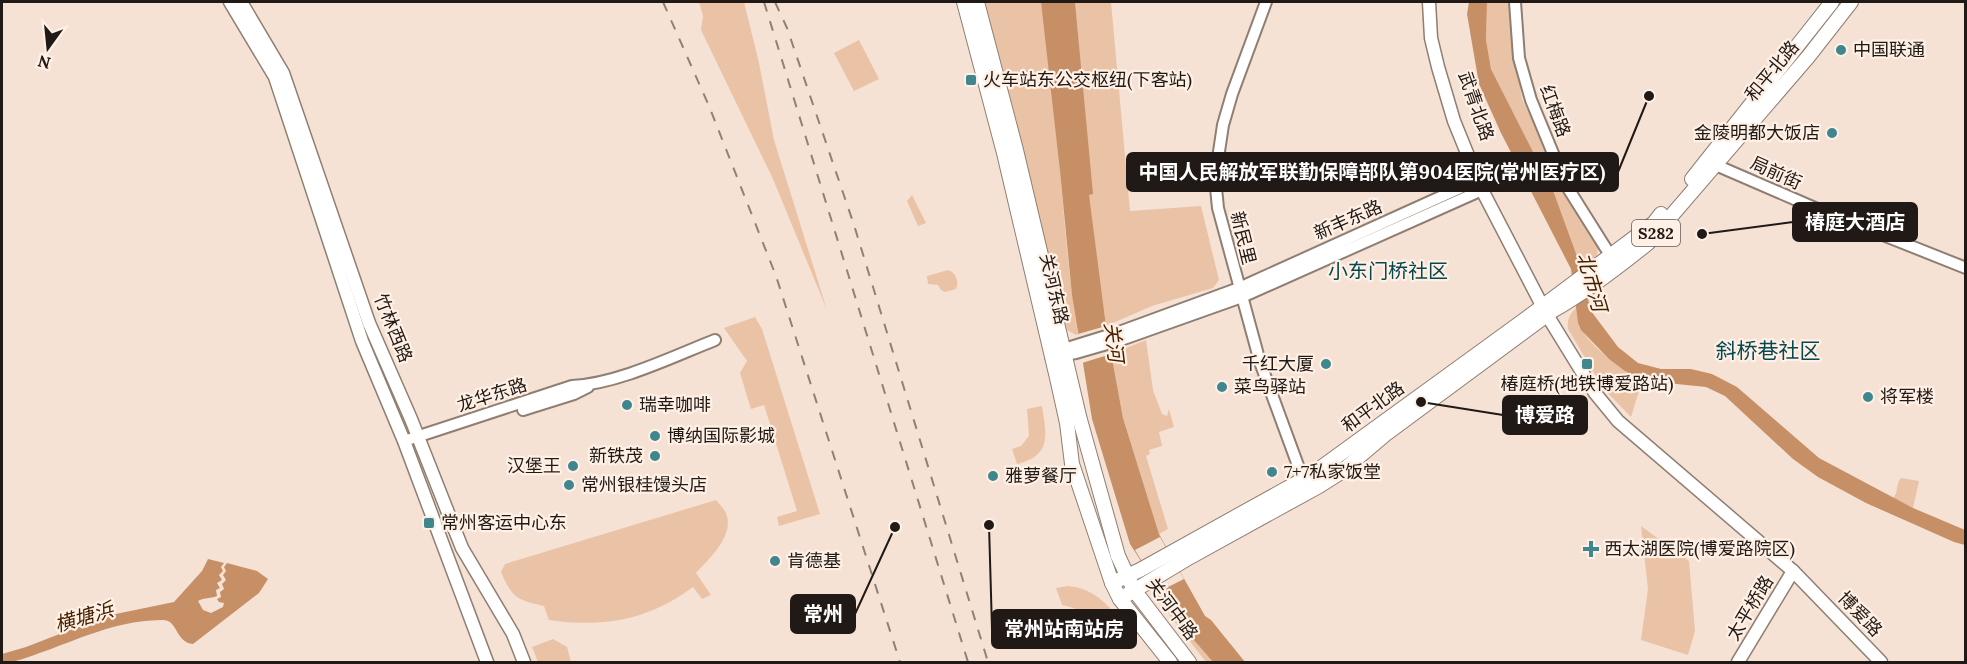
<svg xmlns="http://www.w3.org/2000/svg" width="1967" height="664" font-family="Lora,'Noto Sans SC',serif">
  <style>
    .green { fill: #eac3a6 }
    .water { fill: #c68f66 }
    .pier { fill: #f5e2d5 }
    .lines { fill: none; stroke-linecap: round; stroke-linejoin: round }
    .tertiary-casing { stroke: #8f7e72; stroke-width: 14 }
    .secondary-casing { stroke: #8f7e72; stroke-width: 15 }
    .primary-casing { stroke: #8f7e72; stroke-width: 16 }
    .tertiary { stroke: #fff; stroke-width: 10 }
    .secondary { stroke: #fff; stroke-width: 12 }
    .primary { stroke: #fff; stroke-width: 14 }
    .rail { stroke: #8e8178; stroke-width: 2; stroke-dasharray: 10 10; stroke-linecap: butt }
    .poi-dot { fill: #3f868f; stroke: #fff0e5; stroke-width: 2 }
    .labels { text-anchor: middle; stroke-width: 4.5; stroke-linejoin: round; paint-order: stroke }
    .shield { fill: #fff0e5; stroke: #635a53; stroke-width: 1.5 }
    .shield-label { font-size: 16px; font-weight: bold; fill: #201915 }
    .poi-label { font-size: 18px; fill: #201915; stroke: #fff0e5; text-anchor: start }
    .street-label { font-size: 18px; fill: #201915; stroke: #fff0e5 }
    .neighbourhood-label { font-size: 20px; fill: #07474f; stroke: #fff0e5 }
    .water-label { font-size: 20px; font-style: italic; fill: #442000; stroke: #fff0e5 }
    .quarter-label { font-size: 21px; fill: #07474f; stroke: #fff0e5 }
    .leader { fill: none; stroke: #201915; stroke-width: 2 }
    .callout-dot { fill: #201915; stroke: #fff0e5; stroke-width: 2 }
    .callout { fill: #201915; stroke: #201915; stroke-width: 2 }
    .callout-label { font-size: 20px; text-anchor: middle; font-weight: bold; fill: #fff }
  </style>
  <rect width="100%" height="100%" fill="#f5e2d5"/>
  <g class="green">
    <polygon points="699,2 744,2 759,63 774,140 827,310 773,179 701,30 703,16"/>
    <path d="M985,2H1041C1060,111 1060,224 1078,334L1076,335L1067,330Z"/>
    <polygon points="1075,2 1111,2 1130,211 1201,206 1219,280 1213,288 1152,306 1106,326 1088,194 1092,194"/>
    <polygon points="1487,2 1510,2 1509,16 1522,99 1563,184 1598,248 1597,257 1581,269 1554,193 1491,69 1486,40"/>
    <polygon points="859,40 879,79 854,91 834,53"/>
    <polygon points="912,195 926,223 918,226 907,201"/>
    <path d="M948,270C955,272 960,282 956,289L945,292L941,290L938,285L928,284L927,276Z"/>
    <path d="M1576,308C1577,314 1577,321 1580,327C1589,345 1624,373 1643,378L1631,417L1603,388L1568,329C1567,320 1569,315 1576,308Z"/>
    <polygon points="755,317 762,329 820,514 779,526 777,517 797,511 764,405 751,409 740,373 747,361 724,328"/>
    <polygon points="1146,340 1153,390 1162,414 1167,416 1169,409 1174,427 1159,432 1162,446 1149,450 1150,454 1146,456 1168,529 1159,534 1123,418 1111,354"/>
    <path d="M1042,406C1047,437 1051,455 1017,464L1012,449L1021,446L1029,436L1027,409Z"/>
    <path d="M1901,478L1919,481L1913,508L1893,498C1899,492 1895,485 1901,478Z"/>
    <path d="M716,500C720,505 725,509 727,516C733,537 709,559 696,573L711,595L702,599L693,587C649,620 603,628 549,620L544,606C517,600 512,598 501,572L505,564Z"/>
    <polygon points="1641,526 1689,561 1695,631 1688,655 1641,640 1648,589"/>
    <path d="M1068,586C1088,588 1101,597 1114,613L1096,621C1085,612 1076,608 1062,605L1056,588Z"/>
    <polygon points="1160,591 1185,630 1213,662 1206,662 1171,617 1156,594"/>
    <polygon points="553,639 567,647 571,662 538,662 532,647"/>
  </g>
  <g class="water">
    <polygon points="1041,2 1075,2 1093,194 1089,195 1106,326 1123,418 1159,534 1205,616 1211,620 1245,662 1213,662 1185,630 1130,544 1092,419 1072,295 1060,171"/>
    <polygon points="1469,2 1487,2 1486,40 1491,69 1554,193 1579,262 1591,311 1618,347 1638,363 1661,369 1691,369 1712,374 1737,387 1819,458 1913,508 1965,530 1965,545 1954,542 1866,503 1818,477 1793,459 1725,396 1706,387 1657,382 1639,377 1625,371 1609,359 1581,330 1578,323 1571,269 1501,133 1479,84 1467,14"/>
    <path d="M208,559L224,563L221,567L223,571L219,575L222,580L217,583L220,588L216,590L217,596C210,599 205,597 198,601L203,610L211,613L223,607L224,603L219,602L217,599L221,597L220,592L224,589L222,584L226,580L223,575L226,571L224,567L227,563L257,571L268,579L259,593L193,644C175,642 178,620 163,620C122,620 88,635 51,649C35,654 18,663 2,662V654L26,647L106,616L174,602L202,571Z"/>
  </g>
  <g class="pier">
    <polygon points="1106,326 1111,354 1082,363 1078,334"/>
    <polygon points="1160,537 1184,579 1160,591 1135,550"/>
  </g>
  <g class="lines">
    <g class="tertiary-casing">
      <g id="tertiary">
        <polyline points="1266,2 1232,94 1223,125 1215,178 1218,208 1260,362 1303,479"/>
        <polyline points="1515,2 1519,58 1531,100 1566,185 1610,255"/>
        <polyline points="1711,163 1815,208 1966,268"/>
        <polygon points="1478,180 1486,181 1482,190 1242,297 1121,340 1076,353 1051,357 1064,349 1119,332 1239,288"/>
        <polyline points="523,410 574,394 588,387"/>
        <path d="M404,441L572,386C617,384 672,357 715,340"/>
      </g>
    </g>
    <g class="secondary-casing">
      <g id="secondary">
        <polyline points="230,2 275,77 362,341 404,441 487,662"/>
        <polyline points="241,2 283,73 369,323 411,419 462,548 513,634 524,662"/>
        <polyline points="1429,2 1431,38 1438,67 1454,121 1482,190 1547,315 1595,393 1618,421 1793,571 1881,662"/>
        <polyline points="1738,662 1793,571"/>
      </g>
    </g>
    <g class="primary-casing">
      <g id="primary">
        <polyline points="964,2 1004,153 1057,378 1067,423 1072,464 1112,583 1120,599 1170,662"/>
        <polyline points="977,2 1016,150 1080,420 1118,556 1134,590 1189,662"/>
        <polyline points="1692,179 1832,2"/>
        <polyline points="1112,583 1140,570 1311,475 1523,321 1654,223 1661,214"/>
        <path d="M1120,599L1190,557L1319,486L1341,472L1387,433L1552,311C1586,292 1617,268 1648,243L1808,57L1851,2"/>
      </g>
    </g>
    <use href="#tertiary" class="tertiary"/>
    <use href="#secondary" class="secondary"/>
    <use href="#primary" class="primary"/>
    <g class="rail">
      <polyline points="663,2 709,106 776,276 900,662"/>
      <polyline points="764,2 968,662"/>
      <polyline points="775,2 787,28 854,225 988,662"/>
    </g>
  </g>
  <g class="poi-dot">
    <circle cx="1841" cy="50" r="6"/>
    <rect x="965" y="74" width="12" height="12" rx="3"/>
    <circle cx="1832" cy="133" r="6"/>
    <circle cx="1326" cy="364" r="6"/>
    <rect x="1581" y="358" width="12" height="12" rx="3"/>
    <circle cx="1222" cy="387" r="6"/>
    <circle cx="1868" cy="397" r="6"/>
    <circle cx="627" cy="405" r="6"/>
    <circle cx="655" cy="436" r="6"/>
    <circle cx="655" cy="456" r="6"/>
    <circle cx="573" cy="466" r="6"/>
    <circle cx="1272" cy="472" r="6"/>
    <circle cx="993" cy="476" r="6"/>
    <circle cx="569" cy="485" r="6"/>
    <rect x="423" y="517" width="12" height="12" rx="3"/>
    <path d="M1588 540h6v6h6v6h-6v6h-6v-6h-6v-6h6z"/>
    <circle cx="775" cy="561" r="6"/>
  </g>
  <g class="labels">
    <rect class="shield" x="1632" y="220" width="48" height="26" rx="4.5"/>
    <g class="shield-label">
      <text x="1656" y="239">S282</text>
    </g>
    <g class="poi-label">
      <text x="1853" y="56">中国联通</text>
      <text x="983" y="86">火车站东公交枢纽(下客站)</text>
      <text x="1820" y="139" text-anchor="end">金陵明都大饭店</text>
      <text x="1314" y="370" text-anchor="end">千红大厦</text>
      <text x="1587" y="390" text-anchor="middle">椿庭桥(地铁博爱路站)</text>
      <text x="1234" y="393">菜鸟驿站</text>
      <text x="1880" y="403">将军楼</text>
      <text x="639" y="411">瑞幸咖啡</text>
      <text x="667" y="442">博纳国际影城</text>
      <text x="643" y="462" text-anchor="end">新铁茂</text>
      <text x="561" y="472" text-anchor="end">汉堡王</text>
      <text x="1284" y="478">7+7私家饭堂</text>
      <text x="1005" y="482">雅萝餐厅</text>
      <text x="581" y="491">常州银桂馒头店</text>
      <text x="441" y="529">常州客运中心东</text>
      <text x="1604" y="555">西太湖医院(博爱路院区)</text>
      <text x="787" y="567">肯德基</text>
    </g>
    <g class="street-label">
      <text transform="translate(1772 71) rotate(-50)" y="6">和平北路</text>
      <text transform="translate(1476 106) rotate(71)" y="6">武青北路</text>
      <text transform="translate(1555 111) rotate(69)" y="6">红梅路</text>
      <text transform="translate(1776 173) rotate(24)" y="6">局前街</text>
      <text transform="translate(1348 220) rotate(-24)" y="6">新丰东路</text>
      <text transform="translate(1243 238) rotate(76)" y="6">新民里</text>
      <text transform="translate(1054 289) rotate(77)" y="6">关河东路</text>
      <text transform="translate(393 328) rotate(68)" y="6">竹林西路</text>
      <text transform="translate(492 395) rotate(-18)" y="6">龙华东路</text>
      <text transform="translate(1373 407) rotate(-36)" y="6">和平北路</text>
      <text transform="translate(1750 608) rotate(-59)" y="6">太平桥路</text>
      <text transform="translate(1172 609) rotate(53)" y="6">关河中路</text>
      <text transform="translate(1860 614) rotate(46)" y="6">博爱路</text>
    </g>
    <g class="neighbourhood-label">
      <text x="1388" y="278">小东门桥社区</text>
    </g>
    <g class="water-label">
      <text transform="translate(1592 282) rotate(74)" y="7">北市河</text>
      <text transform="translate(1114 342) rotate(83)" y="7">关河</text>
      <text transform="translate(84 617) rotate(-16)" y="7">横塘浜</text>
    </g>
    <g class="quarter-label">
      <text x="1768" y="358">斜桥巷社区</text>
    </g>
  </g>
  <path class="leader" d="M1649 96L1618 172M1702 234L1793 222M1421 402L1503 415M895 527L855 614M989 525L992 629"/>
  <g class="callout-dot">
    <circle cx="1649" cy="96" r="6"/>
    <circle cx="1702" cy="234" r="6"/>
    <circle cx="1421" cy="402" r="6"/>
    <circle cx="895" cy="527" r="6"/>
    <circle cx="989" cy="525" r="6"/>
  </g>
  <g class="callout">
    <rect x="1127" y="153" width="491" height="38" rx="6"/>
    <rect x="1793" y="203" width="124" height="38" rx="6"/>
    <rect x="1503" y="396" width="84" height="38" rx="6"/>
    <rect x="791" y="595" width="64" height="38" rx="6"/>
    <rect x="992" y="610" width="144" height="38" rx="6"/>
  </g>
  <g class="callout-label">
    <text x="1372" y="179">中国人民解放军联勤保障部队第904医院(常州医疗区)</text>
    <text x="1855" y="229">椿庭大酒店</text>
    <text x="1545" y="422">博爱路</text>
    <text x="823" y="621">常州</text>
    <text x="1064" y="636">常州站南站房</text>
  </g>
  <rect width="1967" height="664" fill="none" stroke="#201915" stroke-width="6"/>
  <g transform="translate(48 48) rotate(195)" stroke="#fff0e5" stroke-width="4.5" paint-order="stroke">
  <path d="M0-4.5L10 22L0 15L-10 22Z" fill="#201915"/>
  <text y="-9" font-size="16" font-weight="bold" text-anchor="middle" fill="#201915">N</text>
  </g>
</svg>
